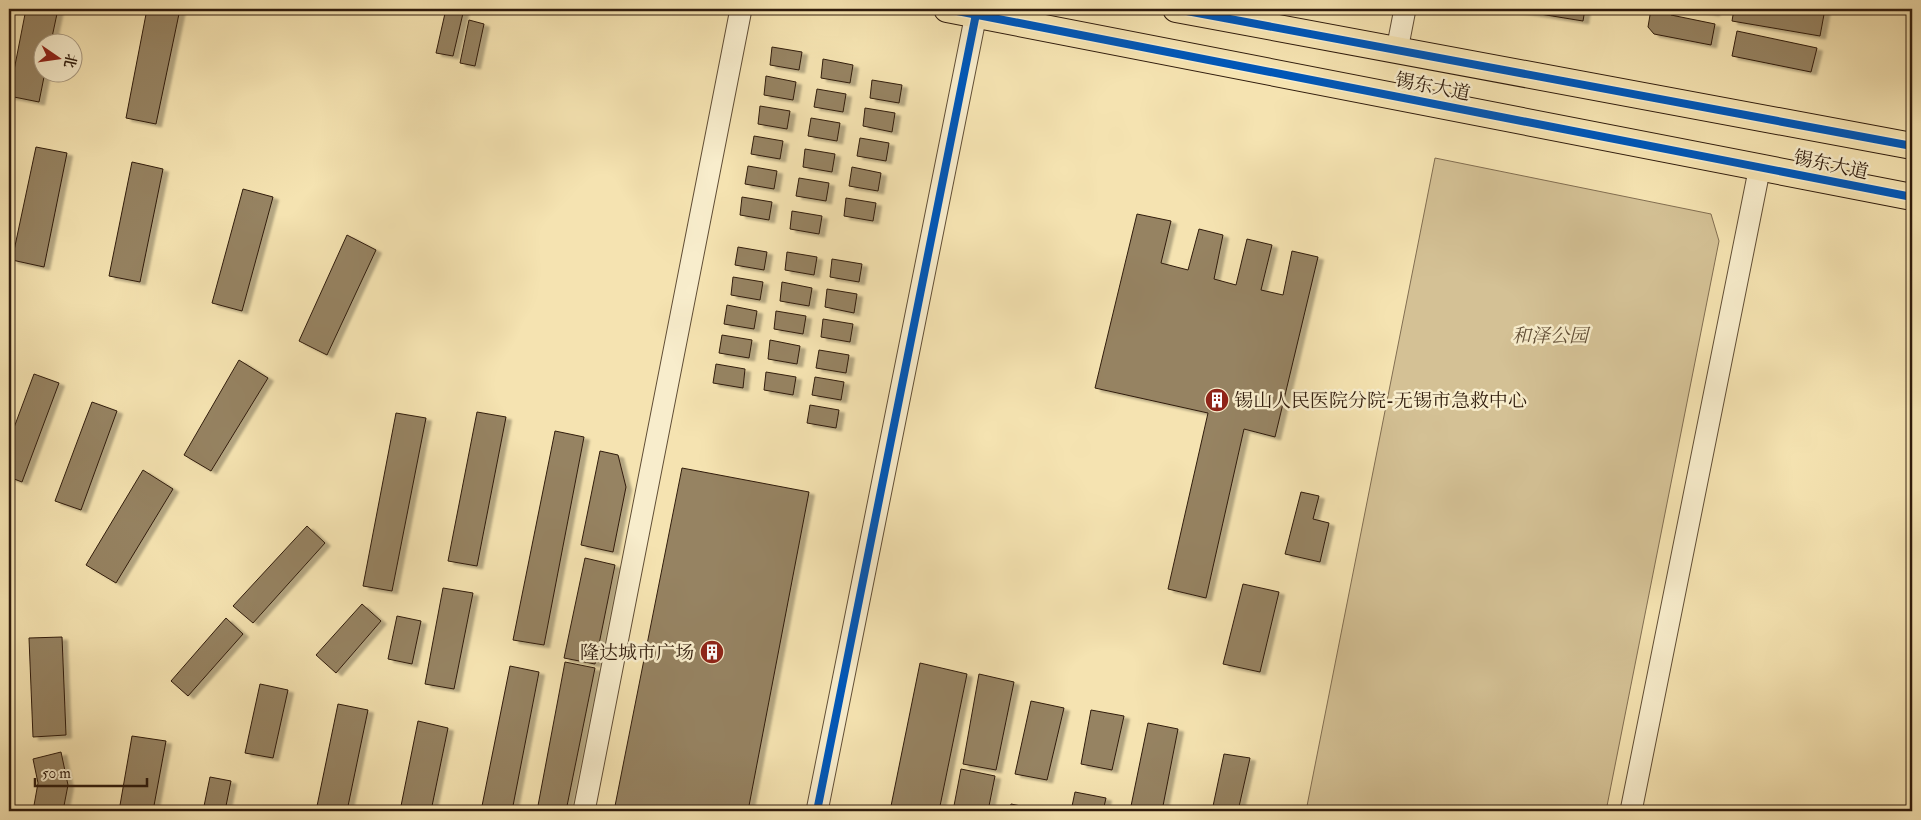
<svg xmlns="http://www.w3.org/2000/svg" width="1921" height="820" font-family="'IM FELL Double Pica','Noto Serif SC',serif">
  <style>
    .green { fill: #d4c195; stroke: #826e51 }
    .building { fill: #968362; stroke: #301c0d; filter: url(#shadow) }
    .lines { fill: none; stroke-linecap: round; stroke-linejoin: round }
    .minor-casing { stroke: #614e36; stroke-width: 23 }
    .major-casing { stroke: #301c0d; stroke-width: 28 }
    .minor { stroke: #f8edcc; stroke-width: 21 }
    .major { stroke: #f5e3b1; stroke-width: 26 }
    .cycleway-casing { stroke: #f8edcc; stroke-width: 11 }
    .cycleway { stroke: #0057b8; stroke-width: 8 }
    .labels { text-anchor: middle; stroke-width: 5; stroke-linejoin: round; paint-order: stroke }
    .street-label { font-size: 19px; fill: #301c0d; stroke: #f8edcc }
    .park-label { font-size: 19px; font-style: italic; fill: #614e36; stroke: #f8edcc }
    .poi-label { font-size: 19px; fill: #301c0d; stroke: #f8edcc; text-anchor: start }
  </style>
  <defs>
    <filter id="shadow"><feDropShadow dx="5.5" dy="3" stdDeviation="1" flood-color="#0004"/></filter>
  </defs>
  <rect width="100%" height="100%" fill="#f5e3b1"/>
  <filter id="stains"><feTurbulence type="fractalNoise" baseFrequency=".004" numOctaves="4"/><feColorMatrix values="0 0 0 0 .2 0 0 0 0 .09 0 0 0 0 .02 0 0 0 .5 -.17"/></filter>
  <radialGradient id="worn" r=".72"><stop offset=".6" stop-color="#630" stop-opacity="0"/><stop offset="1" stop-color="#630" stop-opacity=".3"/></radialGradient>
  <polygon class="green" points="1435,158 1711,214 1719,241 1606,811 1306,811"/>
  <g class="building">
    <polygon points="26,9 58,9 51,42 42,42 42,72 45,72 39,102 9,96"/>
    <polygon points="147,9 180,9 156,124 126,118"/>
    <polygon points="446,9 464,9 453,56 436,53"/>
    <polygon points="1509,9 1585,9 1583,21"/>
    <polygon points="1651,9 1672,9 1671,15 1715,24 1711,45 1654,34 1648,27"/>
    <polygon points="1695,9 1715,9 1714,13"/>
    <polygon points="1734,9 1825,9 1820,36 1732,21"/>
    <polygon points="469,20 484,24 475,66 460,63"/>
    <polygon points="1737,31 1817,48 1811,72 1732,56"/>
    <polygon points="772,47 802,52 799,70 770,65"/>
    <polygon points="823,59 853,65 850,83 821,78"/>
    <polygon points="766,76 796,82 793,100 764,95"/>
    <polygon points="872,80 902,85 899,103 870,98"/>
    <polygon points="817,89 846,94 843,112 814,107"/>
    <polygon points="760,106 790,111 787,129 758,124"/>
    <polygon points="865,108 895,113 892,132 863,126"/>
    <polygon points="811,118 840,123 837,141 808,136"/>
    <polygon points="754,136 783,141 780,159 751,154"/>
    <polygon points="860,138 889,143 886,161 857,156"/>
    <polygon points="36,147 67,153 44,267 12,260"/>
    <polygon points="805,149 835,154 832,172 803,167"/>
    <polygon points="132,162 163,169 140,282 109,276"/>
    <polygon points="748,166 777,171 774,189 745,184"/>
    <polygon points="852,167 881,173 878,191 849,186"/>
    <polygon points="799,178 829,183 826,201 796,196"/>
    <polygon points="243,189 273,197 242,311 212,303"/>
    <polygon points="742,197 772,202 769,220 740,215"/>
    <polygon points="846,198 876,203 873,221 844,216"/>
    <polygon points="792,211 822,216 819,234 790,229"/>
    <polygon points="1137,214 1171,221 1161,263 1188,270 1199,229 1223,235 1214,279 1236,285 1247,239 1272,245 1261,290 1283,295 1292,251 1318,257 1275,437 1244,429 1206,598 1168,589 1208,413 1095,388"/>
    <polygon points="347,235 376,250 327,355 299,341"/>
    <polygon points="738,247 767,252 764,270 735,265"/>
    <polygon points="787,252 817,257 814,275 785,270"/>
    <polygon points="832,259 862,264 859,282 830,277"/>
    <polygon points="733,277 763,282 760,300 731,295"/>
    <polygon points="782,282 812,288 809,306 780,301"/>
    <polygon points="827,289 857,294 854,313 825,307"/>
    <polygon points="727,305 757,311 754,329 724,324"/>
    <polygon points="776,311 806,316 803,334 774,329"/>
    <polygon points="823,319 853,324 850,342 821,337"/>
    <polygon points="722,335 752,340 749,358 719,353"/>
    <polygon points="770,340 800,346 797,364 768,359"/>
    <polygon points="819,350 849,355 846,373 816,368"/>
    <polygon points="239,360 268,378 211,471 184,455"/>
    <polygon points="716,364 745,369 743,388 713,383"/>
    <polygon points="766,372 796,377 793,395 764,390"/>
    <polygon points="34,374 59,383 22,482 9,477 9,441"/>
    <polygon points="815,377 844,382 841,400 812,395"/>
    <polygon points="92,402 117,411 81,510 55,501"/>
    <polygon points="810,405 839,410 836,428 807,423"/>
    <polygon points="477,412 506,417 477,566 448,561"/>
    <polygon points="396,413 426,418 392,591 363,586"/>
    <polygon points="555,431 584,437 544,645 513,640"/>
    <polygon points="600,451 618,455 626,487 613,552 581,545"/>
    <polygon points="682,468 809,492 748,811 614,811"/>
    <polygon points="143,470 173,489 116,583 86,565"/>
    <polygon points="1301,492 1319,496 1313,519 1329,523 1320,562 1285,554"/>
    <polygon points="307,526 325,543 253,623 233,606"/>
    <polygon points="585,558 615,565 595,664 564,658"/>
    <polygon points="1243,584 1279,592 1260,672 1223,664"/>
    <polygon points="443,588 473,593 454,689 425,684"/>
    <polygon points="362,604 381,621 336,673 316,655"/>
    <polygon points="397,616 421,621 412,664 388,659"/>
    <polygon points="226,618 243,634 188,696 171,681"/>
    <polygon points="62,637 66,735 33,737 29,638"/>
    <polygon points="565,662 595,668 566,811 537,811"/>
    <polygon points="920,663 967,674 939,811 890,811"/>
    <polygon points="510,666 539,672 512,811 481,811"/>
    <polygon points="979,674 1014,682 996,770 963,764"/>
    <polygon points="260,684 288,690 273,758 245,753"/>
    <polygon points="1031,701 1064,708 1047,780 1015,774"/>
    <polygon points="338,704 368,710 347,811 316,811"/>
    <polygon points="1091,710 1124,716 1112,770 1081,764"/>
    <polygon points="418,721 448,728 431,811 400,811"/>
    <polygon points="1148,723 1178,729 1162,811 1130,811"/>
    <polygon points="132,736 166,741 153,811 119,811"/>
    <polygon points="61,752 68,785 63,811 33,811 38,783 33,759"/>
    <polygon points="1224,754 1250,758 1238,811 1212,811"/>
    <polygon points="961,769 995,776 988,811 953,811"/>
    <polygon points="210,777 231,781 225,811 203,811"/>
    <polygon points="1075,792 1106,798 1103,811 1071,811"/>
    <polygon points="1011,804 1041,810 1041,811 1009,811"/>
  </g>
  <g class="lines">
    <g class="minor-casing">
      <g id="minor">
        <polyline points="1397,50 1405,9"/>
        <polyline points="584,811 741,9"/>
        <polyline points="817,811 977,9"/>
        <polyline points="1631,811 1760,166"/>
      </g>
    </g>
    <g class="major-casing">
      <g id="major">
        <polyline points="947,9 1912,197"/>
        <polyline points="1176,9 1912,146"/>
      </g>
    </g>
    <use href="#minor" class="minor"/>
    <use href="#major" class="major"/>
    <g class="cycleway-casing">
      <g id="cycleway">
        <polyline points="947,9 1912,197"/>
        <polyline points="1176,9 1912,146"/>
        <polyline points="817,811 977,9"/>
      </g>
    </g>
    <use href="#cycleway" class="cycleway"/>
  </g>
  <defs>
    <g id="building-disc" transform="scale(1.25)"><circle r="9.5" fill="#8f2418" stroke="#f8edcc"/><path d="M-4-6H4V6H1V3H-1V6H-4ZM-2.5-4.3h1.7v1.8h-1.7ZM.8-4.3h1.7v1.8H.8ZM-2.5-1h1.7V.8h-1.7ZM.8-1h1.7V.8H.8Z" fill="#fff"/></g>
  </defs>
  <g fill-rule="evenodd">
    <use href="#building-disc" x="1217" y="400"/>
    <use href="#building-disc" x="712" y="652"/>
  </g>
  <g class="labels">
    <g class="street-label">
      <text transform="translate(1433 86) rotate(11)" y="7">锡东大道</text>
      <text transform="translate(1831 164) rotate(12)" y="7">锡东大道</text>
    </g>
    <g class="park-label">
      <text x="1550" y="342">和泽公园</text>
    </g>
    <g class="poi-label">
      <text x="1234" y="407">锡山人民医院分院-无锡市急救中心</text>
      <text x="694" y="659" text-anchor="end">隆达城市广场</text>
    </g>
  </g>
  <rect width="1921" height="820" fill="none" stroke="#f5e3b1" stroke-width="30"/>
  <rect x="10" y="10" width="1901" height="800" fill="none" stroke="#301c0d" stroke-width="2.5"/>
  <rect x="15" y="15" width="1891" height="790" fill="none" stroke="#301c0d"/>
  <g transform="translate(58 58) rotate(103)"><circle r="24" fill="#f8edcc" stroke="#a89980"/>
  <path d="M0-4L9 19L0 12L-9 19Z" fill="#8f2418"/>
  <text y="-8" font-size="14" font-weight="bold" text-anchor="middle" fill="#301c0d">北</text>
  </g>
  <path d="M35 778v8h112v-8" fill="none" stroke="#301c0d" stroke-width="2.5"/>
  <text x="42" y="778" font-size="15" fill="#301c0d" stroke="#f8edcc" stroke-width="4" paint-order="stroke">50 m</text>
  <rect width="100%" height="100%" filter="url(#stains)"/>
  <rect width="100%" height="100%" fill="url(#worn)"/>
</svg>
